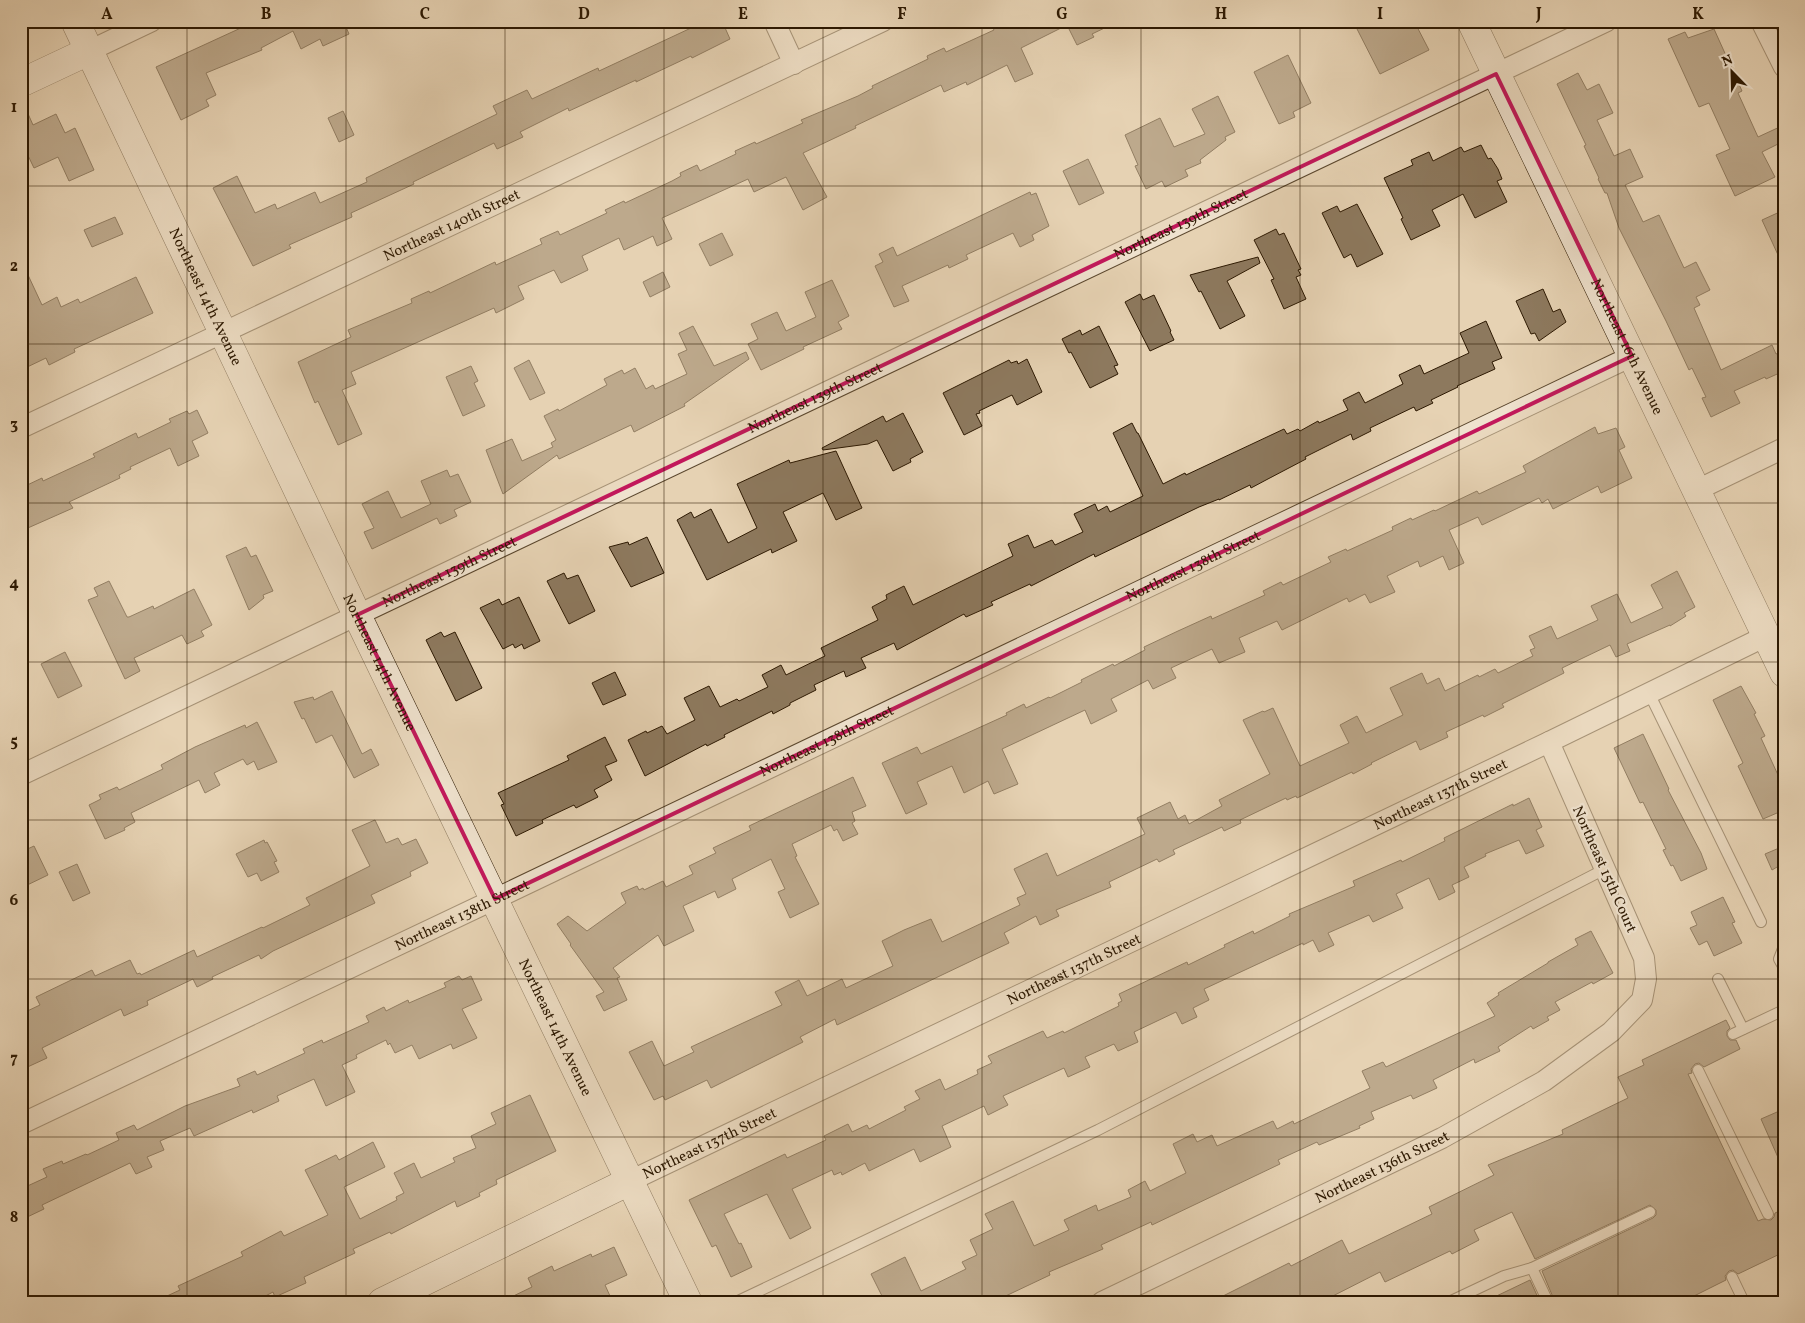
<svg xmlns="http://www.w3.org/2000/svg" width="1805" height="1323" font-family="Vollkorn,serif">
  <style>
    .building { fill: #8d795e; stroke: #2d1902 }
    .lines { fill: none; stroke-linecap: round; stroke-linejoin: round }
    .lane-casing { stroke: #5b472e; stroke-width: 12 }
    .street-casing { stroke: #5b472e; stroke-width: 22 }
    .secondary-casing { stroke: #2d1902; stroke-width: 29 }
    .lane { stroke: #efe2ce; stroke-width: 10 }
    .street { stroke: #efe2ce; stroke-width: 20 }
    .secondary { stroke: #efe2ce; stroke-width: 28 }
    .marked { fill: none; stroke: #c2185b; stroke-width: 4; stroke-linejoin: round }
    .grid { fill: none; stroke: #2d1902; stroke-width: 1; stroke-opacity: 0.55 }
    .labels { text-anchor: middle; stroke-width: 4.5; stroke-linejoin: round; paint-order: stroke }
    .street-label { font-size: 15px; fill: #2d1902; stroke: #efe2ce }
    .neatline { fill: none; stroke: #2d1902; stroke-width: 2 }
    .grid-label { font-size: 16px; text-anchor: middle; font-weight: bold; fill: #2d1902 }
  </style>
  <rect width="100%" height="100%" fill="#e6d2b3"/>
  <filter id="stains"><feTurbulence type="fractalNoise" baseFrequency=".004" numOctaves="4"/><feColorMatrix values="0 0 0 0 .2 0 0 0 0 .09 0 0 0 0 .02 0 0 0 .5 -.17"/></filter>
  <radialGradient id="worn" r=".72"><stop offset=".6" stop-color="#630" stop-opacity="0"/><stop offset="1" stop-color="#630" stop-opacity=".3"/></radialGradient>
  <g class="building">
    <polygon points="256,21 357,21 346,27 349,34 323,46 320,39 301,49 293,31 261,48 262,50 206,73 216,95 206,100 209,106 181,120 156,67"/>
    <polygon points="706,21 722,21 730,39 692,58 691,56 636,82 636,80 569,111 568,108 520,132 523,137 497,149 494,143 413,182 414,184 351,213 352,217 289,245 291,248 253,266 213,188 237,176 255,213 275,204 277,209 315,192 320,203 367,182 366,178 497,114 493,106 527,90 532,99 598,68 599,71"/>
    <polygon points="1001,21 1119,21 1092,34 1094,37 1077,45 1067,25 1021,48 1033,74 1015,82 1007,65 967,85 966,82 944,92 941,85 855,126 856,128 803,153 827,197 803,210 786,177 754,192 748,179 662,218 672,239 657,246 653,236 624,250 619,238 582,256 588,270 561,283 554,270 518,286 524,299 496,313 494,308 351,372 356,384 342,390 362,434 338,445 318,401 315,403 298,362 351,337 348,330 412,303 411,299 429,291 430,293 495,262 496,265 542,244 540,239 558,231 560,235 607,213 605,210 624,201 625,203 672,181 681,176 680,173 697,165 700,171 736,154 735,151 755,142 756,144 803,123 801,120 858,96 873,88 872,86 928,59 927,56 944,48 946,52 994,30 992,26"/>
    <polygon points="1367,21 1414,21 1429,50 1380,74 1356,27"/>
    <polygon points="1714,29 1742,91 1738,93 1758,137 1784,125 1784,141 1762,152 1775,177 1735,196 1716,155 1730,149 1709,103 1699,107 1668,39 1685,32 1688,38"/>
    <polygon points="1288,55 1311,103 1293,112 1295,117 1279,124 1254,72"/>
    <polygon points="1578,73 1587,90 1599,84 1613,113 1597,120 1614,156 1630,149 1643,177 1625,185 1643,222 1659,215 1684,268 1696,262 1710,290 1696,297 1700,305 1694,308 1721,370 1772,345 1776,354 1784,351 1784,371 1766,379 1765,377 1734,391 1740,403 1711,417 1702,398 1706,397 1692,368 1689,370 1666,321 1619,228 1607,193 1605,193 1598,179 1599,178 1584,146 1586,145 1557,84"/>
    <polygon points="1218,96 1235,132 1225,137 1226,140 1200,160 1201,163 1185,170 1188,176 1165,187 1162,181 1146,189 1135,166 1138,165 1125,135 1160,118 1174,147 1205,134 1192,109"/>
    <polygon points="21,98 33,125 56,114 65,133 75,128 94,170 69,181 58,157 34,168 21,141"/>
    <polygon points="343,111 354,135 339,142 328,118"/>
    <polygon points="1481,145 1488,159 1491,158 1498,169 1502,179 1497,181 1507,202 1475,218 1463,194 1432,210 1440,226 1411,240 1401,219 1403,218 1384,178 1413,165 1411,160 1429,152 1433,161 1461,147 1464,152"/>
    <polygon points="1088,159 1104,193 1079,205 1063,171"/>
    <polygon points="1030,192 1031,195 1036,193 1049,226 1032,235 1034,240 1020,247 1013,233 966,255 968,259 949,268 948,265 902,286 909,301 894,307 875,266 883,262 879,254 893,247 897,256"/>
    <polygon points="1357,204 1383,254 1357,267 1351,254 1344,258 1322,213 1337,206 1340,212"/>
    <polygon points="1784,210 1784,268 1762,220"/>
    <polygon points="115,217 123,234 92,247 84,230"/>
    <polygon points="1276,229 1279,235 1284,233 1301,269 1298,270 1301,275 1296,277 1306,299 1284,309 1271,280 1274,279 1254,240"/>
    <polygon points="722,233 733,255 710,266 699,244"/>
    <polygon points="1258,257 1260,263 1227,281 1245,316 1220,329 1201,291 1199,292 1190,275"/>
    <polygon points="21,260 42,305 57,297 61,307 78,299 80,303 136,277 153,313 74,349 75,352 49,365 46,358 21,370"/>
    <polygon points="663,272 670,287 650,297 643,282"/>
    <polygon points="832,280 849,316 838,322 842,329 803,347 804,349 761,370 748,344 758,339 751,324 777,312 786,331 816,317 805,292"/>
    <polygon points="1543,289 1553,312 1560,309 1566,322 1539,341 1535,333 1531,334 1516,301"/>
    <polygon points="1140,294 1143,300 1154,295 1171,331 1170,332 1174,340 1150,351 1125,302"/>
    <polygon points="1486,321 1502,358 1492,362 1495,369 1457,386 1458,387 1431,400 1433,403 1416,411 1414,407 1370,428 1371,431 1353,440 1351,434 1305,457 1306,459 1266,480 1251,488 1250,485 1219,500 1219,499 1199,507 1095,557 1094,554 1031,586 1030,584 991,602 993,605 966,617 964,614 897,650 894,643 861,658 866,668 846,677 844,671 814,685 816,690 790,703 790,705 773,714 772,711 724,735 725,737 707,746 706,744 645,776 628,740 646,731 647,733 662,726 667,734 695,720 684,698 709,686 720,707 737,699 739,701 768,687 762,675 781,665 786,675 825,656 821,648 878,620 872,607 887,599 886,595 904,586 913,605 1013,556 1008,544 1028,535 1034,548 1052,540 1055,545 1083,532 1074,514 1095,504 1098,511 1107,506 1110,512 1143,496 1113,433 1132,423 1137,433 1138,433 1163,484 1185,473 1186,475 1284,429 1287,434 1298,429 1300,431 1318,421 1319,423 1348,410 1343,400 1359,392 1365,403 1403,384 1399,375 1420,365 1424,374 1469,353 1460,333"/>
    <polygon points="693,326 714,366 746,352 749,359 684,404 685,406 634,432 631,425 559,459 557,455 503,494 486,450 512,439 522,461 553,447 551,443 556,440 544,416 558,409 559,411 607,385 604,379 622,370 624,374 635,368 646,389 653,385 655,389 687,374 678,354 687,350 679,333"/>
    <polygon points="1099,326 1118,365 1114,366 1118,374 1090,388 1071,352 1069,353 1062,339 1080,330 1082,335"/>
    <polygon points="1027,359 1042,392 1017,405 1012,395 979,411 980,413 976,414 982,426 964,435 943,393 1009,360 1011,363 1017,361 1018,364"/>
    <polygon points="529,360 545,393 530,400 514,368"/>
    <polygon points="471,366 478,381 474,383 485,406 463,416 446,377"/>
    <polygon points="197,410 208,433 192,441 199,456 178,466 170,448 130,467 131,469 119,475 120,478 69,502 73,508 21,531 21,488 42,478 43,481 95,457 93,454 136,433 138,438 171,422 169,419 187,411 189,414"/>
    <polygon points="903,413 923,452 910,459 911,462 893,471 877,440 868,444 823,450 822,448 883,416 886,422"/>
    <polygon points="1595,427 1598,434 1616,428 1625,447 1619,450 1632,478 1601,493 1598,486 1553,509 1548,499 1542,503 1539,498 1482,525 1478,517 1449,530 1464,563 1449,570 1443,556 1420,567 1418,561 1387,576 1395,592 1370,603 1365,594 1349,602 1347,598 1282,630 1277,621 1239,638 1245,652 1219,663 1212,649 1171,668 1176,678 1153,689 1148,680 1111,699 1117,711 1091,724 1085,710 1002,749 1018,784 994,794 988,781 964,793 952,766 917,782 927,804 906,814 882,763 917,747 921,754 1007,715 1006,713 1024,704 1026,708 1049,697 1050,698 1082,682 1081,680 1113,664 1114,666 1145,650 1144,647 1178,631 1211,616 1212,619 1265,595 1263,591 1281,582 1283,585 1331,562 1328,557 1346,549 1347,551 1393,530 1392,527 1411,518 1412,520 1434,510 1435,511 1477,491 1479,494 1526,472 1523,466"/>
    <polygon points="836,451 862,508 836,520 823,493 783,512 797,541 772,553 771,549 707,580 677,520 691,512 694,518 711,509 728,543 757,528 737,484 789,460 790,463"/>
    <polygon points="447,470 450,477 458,474 471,502 454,510 457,516 440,524 437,518 372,549 364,532 374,528 362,504 388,491 401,518 431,504 421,481"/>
    <polygon points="647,537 664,573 631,587 609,547 628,542 629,545"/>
    <polygon points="246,547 251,557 256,555 273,591 263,595 264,598 249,610 226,556"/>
    <polygon points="1677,571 1695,607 1684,613 1686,616 1670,626 1670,625 1627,644 1630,651 1616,657 1610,645 1562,668 1564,673 1502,704 1504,707 1484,717 1483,715 1446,732 1448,737 1420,750 1416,741 1371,763 1372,764 1353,774 1352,772 1297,798 1296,796 1287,800 1286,798 1240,820 1241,823 1224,831 1222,827 1173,850 1175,854 1159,862 1157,859 1109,882 1111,887 1056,910 1059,916 1040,925 1036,916 1004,933 1009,943 837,1025 835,1019 800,1037 803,1042 711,1088 707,1080 665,1100 663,1096 654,1100 629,1052 652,1041 664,1066 694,1052 691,1047 782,1005 775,992 799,980 807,996 842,979 846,988 893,966 882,941 904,930 931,919 942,942 1020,905 1017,898 1026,894 1014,869 1047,853 1057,876 1145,834 1137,818 1170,802 1178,819 1185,815 1189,824 1222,806 1219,800 1270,774 1243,720 1263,711 1264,712 1273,708 1300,766 1349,743 1340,725 1357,716 1366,733 1403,715 1390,688 1422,673 1427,684 1439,678 1445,691 1478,675 1479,677 1495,669 1498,673 1533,656 1530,650 1535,648 1529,636 1551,626 1557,639 1598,620 1591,606 1617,594 1631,623 1663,608 1651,585"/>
    <polygon points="564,573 567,579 578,575 595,611 569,624 547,581"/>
    <polygon points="109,581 127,617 129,617 153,606 154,609 194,589 212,625 201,631 204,636 187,644 182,635 134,658 140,671 125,679 88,600 98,596 94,588"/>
    <polygon points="519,597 540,641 524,649 522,644 515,648 513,644 503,649 480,608 499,599 502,605"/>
    <polygon points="441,632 444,637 455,632 482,688 456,701 426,640"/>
    <polygon points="65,652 82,686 58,698 41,664"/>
    <polygon points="615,672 626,695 603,705 592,683"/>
    <polygon points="1741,686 1756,713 1754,714 1765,736 1761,738 1778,775 1784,773 1784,810 1763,819 1738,766 1743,763 1713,700"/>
    <polygon points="332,691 362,754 371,749 379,765 354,778 332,735 316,743 304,718 302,719 294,702 313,697 314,700"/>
    <polygon points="257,722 277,762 258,770 254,761 247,765 243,759 214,773 220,785 205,793 199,780 131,813 135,822 124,828 125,830 105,839 89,805 101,799 99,795 117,787 119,790 163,769 161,765 195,747 245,725 246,728"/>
    <polygon points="1643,734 1669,789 1668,790 1701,853 1707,869 1681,881 1673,865 1671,866 1663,850 1666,849 1643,802 1640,803 1614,748"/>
    <polygon points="605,737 617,761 605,766 612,780 594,790 598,797 576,808 574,805 542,820 543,823 516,836 501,805 504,804 498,793 569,760 567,756"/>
    <polygon points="853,777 866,806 852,812 855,821 852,823 858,834 843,841 837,829 834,831 831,825 792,844 797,856 795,857 819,904 790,918 778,892 785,889 771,859 732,879 736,889 718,898 715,891 683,906 694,931 664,946 658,935 613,968 620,977 617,978 627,1000 604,1011 596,996 604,992 570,945 571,944 557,924 568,916 587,931 626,903 621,893 637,886 639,890 643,888 644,890 663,881 666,887 693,874 689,866 716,853 713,848 751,830 749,826"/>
    <polygon points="1529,798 1542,827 1536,830 1544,846 1526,854 1519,840 1485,854 1486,856 1464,867 1469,877 1452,885 1455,892 1439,900 1429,878 1396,894 1403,908 1373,922 1369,915 1328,933 1334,945 1319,952 1313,940 1303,945 1303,943 1204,989 1209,1000 1193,1008 1197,1017 1182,1024 1176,1012 1134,1032 1138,1042 1118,1051 1114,1044 1085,1057 1090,1067 1068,1077 1064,1068 1003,1096 1008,1105 988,1115 984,1106 942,1126 951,1147 920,1162 914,1149 869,1171 865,1163 842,1175 841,1172 834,1175 832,1170 792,1189 811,1228 790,1239 767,1194 724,1214 739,1244 741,1243 752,1267 731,1277 716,1245 712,1247 689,1200 785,1154 787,1158 826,1140 824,1136 848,1124 852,1132 867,1125 869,1129 906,1110 904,1107 920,1099 915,1091 940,1079 945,1090 978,1074 977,1070 992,1063 988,1056 1043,1031 1047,1038 1063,1031 1064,1033 1119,1006 1118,1003 1122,1001 1119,994 1187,962 1188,965 1225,947 1224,945 1253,931 1254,934 1290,916 1289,914 1355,886 1353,881 1401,860 1402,862 1445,841 1444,838 1513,804 1513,806"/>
    <polygon points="375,820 386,843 398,838 402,845 416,839 428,863 410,872 411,876 371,895 375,903 273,951 261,959 259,955 212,977 213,979 197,987 193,979 147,1001 148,1005 124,1016 121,1009 42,1048 47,1058 21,1070 21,1014 40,1005 36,997 92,970 95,976 130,960 137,974 140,973 141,975 194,950 197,957 262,927 263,928 310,905 306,898 370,866 352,830"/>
    <polygon points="264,840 265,843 267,842 277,861 274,862 279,872 261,881 257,873 248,877 236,854"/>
    <polygon points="34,846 48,875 21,888 21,852"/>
    <polygon points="1784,846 1784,863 1772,870 1765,854"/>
    <polygon points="77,864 90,893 73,901 59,872"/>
    <polygon points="1723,897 1735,922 1732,923 1742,943 1714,956 1707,941 1699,945 1690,928 1697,925 1691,912"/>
    <polygon points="1591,931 1613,973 1593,984 1592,982 1555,1002 1560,1010 1547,1017 1549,1020 1533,1029 1531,1026 1498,1047 1500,1051 1475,1063 1474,1059 1433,1080 1437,1088 1413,1099 1411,1095 1371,1112 1374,1119 1359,1126 1360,1128 1319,1145 1317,1142 1278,1160 1280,1164 1152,1225 1151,1222 1101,1245 1103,1249 1049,1272 1050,1275 993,1302 885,1302 871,1274 905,1257 921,1291 966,1269 962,1262 977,1255 970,1240 993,1229 985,1214 1013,1201 1034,1246 1069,1230 1064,1220 1096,1205 1098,1211 1131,1197 1128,1190 1145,1181 1150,1191 1186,1173 1173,1144 1193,1134 1197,1142 1212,1135 1217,1146 1273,1121 1277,1129 1293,1121 1294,1124 1370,1088 1362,1071 1383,1062 1386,1067 1495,1016 1487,1003 1499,995 1498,993 1548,963 1548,962 1578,945 1575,939"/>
    <polygon points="459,976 462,980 471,976 482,1000 462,1009 477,1038 453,1049 451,1044 419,1059 412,1045 395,1053 390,1043 388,1045 386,1040 356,1055 357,1058 342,1065 355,1092 326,1106 314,1079 277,1096 279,1101 253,1113 252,1110 194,1136 190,1128 160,1141 164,1150 147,1157 152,1167 136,1174 130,1163 42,1205 44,1209 21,1220 21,1189 47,1177 43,1169 62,1161 63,1164 86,1154 87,1155 119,1140 116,1133 134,1125 137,1130 185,1106 240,1086 237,1079 255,1071 257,1075 305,1053 303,1049 322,1040 323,1043 369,1022 366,1016 384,1007 386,1011 408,1000 409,1003 446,987 444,983"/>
    <polygon points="1726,1020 1730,1028 1727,1031 1727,1036 1730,1040 1736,1040 1740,1049 1704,1067 1699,1063 1695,1064 1691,1069 1692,1073 1688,1074 1758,1221 1763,1219 1771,1220 1774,1217 1775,1213 1784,1209 1784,1252 1738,1274 1733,1270 1729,1271 1725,1276 1726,1280 1692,1297 1695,1302 1555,1302 1542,1271 1653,1218 1656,1215 1656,1210 1650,1205 1535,1259 1512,1212 1474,1230 1479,1240 1452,1254 1450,1251 1385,1282 1380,1272 1321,1302 1211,1302 1289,1263 1291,1266 1342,1240 1349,1254 1432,1214 1429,1207 1494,1175 1488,1165 1563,1134 1562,1130 1628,1098 1618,1077 1644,1065 1642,1060"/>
    <polygon points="530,1095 556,1151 496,1180 497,1184 479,1193 480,1196 457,1207 455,1201 391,1234 390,1232 353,1249 355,1253 304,1277 306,1283 275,1297 273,1292 254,1302 154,1302 180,1290 178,1286 243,1256 241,1252 281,1231 284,1236 328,1215 305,1170 336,1155 339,1160 373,1142 385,1167 344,1187 360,1219 397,1200 396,1197 404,1193 394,1173 414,1163 421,1178 455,1162 453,1158 476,1148 471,1136 496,1124 491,1113"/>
    <polygon points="1784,1109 1784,1171 1761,1119"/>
    <polygon points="614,1247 627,1275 605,1285 610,1296 598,1302 501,1302 532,1287 528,1278 552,1266 554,1271 591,1254 592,1257"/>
    <polygon points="1530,1280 1540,1302 1484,1302"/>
  </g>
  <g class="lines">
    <g class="lane-casing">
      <g id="lane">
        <polyline points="1649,693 1761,922"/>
        <polyline points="1784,946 1779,959 1784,968"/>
        <polyline points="1718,979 1743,1029"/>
        <polyline points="1733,1034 1784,1010"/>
        <polyline points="1698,1070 1768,1214"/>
        <polyline points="1532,1268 1548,1302"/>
        <polyline points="1732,1277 1744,1302"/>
        <polyline points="736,1302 1098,1130 1605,869"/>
        <polyline points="1449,1302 1504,1276 1532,1268 1650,1212"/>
      </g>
    </g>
    <g class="street-casing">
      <g id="street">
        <polyline points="774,21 794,64"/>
        <polyline points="1761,21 1784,67"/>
        <polyline points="89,51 152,21"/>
        <path id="s1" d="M21,428L883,21"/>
        <polyline points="1697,490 1784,448"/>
        <path id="s2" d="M21,775L1607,21"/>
        <path id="s3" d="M21,1124L495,899L1632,356"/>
        <path id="s4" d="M630,1181L1549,742L1766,636"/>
        <path id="s5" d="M1102,1302L1442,1138L1544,1081L1611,1032L1642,1000L1646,979L1644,958L1549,742"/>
      </g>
    </g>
    <g class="secondary-casing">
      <g id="secondary">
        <path id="s6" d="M75,21L357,615L688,1302"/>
        <path id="s7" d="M1471,21L1784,673"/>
        <polyline points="21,83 89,51"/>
        <polyline points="382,1302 630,1181"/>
      </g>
    </g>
    <use href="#lane" class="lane"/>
    <use href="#street" class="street"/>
    <use href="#secondary" class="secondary"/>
  </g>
  <path d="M0 0H1805V1323H0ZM1496,74L1632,356L495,899L357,615Z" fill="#e6d2b3" fill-opacity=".55" fill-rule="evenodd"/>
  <path class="marked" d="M1496,74L1632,356L495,899L357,615Z"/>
  <path class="grid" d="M187,21V1302M346,21V1302M505,21V1302M664,21V1302M823,21V1302M982,21V1302M1141,21V1302M1300,21V1302M1459,21V1302M1618,21V1302M21,186H1784M21,344H1784M21,503H1784M21,662H1784M21,820H1784M21,979H1784M21,1137H1784"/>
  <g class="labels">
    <g class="street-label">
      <text dy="5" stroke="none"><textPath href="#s1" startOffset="476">Northeast 140th Street</textPath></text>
      <text dy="5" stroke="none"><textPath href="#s2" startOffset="1284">Northeast 139th Street</textPath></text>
      <text dy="5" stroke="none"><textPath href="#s6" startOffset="305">Northeast 14th Avenue</textPath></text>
      <text dy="5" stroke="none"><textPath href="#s7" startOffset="361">Northeast 16th Avenue</textPath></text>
      <text dy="5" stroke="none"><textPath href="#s2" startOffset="879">Northeast 139th Street</textPath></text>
      <text dy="5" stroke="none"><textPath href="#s3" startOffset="1298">Northeast 138th Street</textPath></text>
      <text dy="5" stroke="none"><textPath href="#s2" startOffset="474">Northeast 139th Street</textPath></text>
      <text dy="5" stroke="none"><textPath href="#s6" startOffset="710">Northeast 14th Avenue</textPath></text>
      <text dy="5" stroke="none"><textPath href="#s3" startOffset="892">Northeast 138th Street</textPath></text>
      <text dy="5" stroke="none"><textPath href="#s4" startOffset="898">Northeast 137th Street</textPath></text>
      <text transform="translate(1605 869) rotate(66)" y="5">Northeast 15th Court</text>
      <text dy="5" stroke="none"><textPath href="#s3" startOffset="488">Northeast 138th Street</textPath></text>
      <text dy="5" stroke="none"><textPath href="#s4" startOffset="492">Northeast 137th Street</textPath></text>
      <text dy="5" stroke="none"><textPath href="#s6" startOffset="1115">Northeast 14th Avenue</textPath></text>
      <text dy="5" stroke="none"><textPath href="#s4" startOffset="88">Northeast 137th Street</textPath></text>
      <text dy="5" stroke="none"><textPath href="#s5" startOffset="311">Northeast 136th Street</textPath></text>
    </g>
  </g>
  <rect width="1805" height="1323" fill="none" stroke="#e6d2b3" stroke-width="55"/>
  <g transform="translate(1732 72) rotate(337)" stroke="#efe2ce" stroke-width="4" paint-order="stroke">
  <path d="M0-4L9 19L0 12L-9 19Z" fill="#2d1902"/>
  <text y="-8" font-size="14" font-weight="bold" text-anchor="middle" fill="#2d1902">N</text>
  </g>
  <rect x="28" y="28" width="1750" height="1268" class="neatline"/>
  <g class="grid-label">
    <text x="107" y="19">A</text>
    <text x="266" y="19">B</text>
    <text x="425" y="19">C</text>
    <text x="584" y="19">D</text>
    <text x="743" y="19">E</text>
    <text x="902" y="19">F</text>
    <text x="1062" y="19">G</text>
    <text x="1221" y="19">H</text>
    <text x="1380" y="19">I</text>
    <text x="1539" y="19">J</text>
    <text x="1698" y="19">K</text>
    <text x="14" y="112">1</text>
    <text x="14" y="271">2</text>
    <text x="14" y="429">3</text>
    <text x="14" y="588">4</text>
    <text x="14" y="746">5</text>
    <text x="14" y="905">6</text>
    <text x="14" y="1063">7</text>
    <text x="14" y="1222">8</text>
  </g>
  <rect width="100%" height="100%" filter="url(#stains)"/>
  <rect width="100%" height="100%" fill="url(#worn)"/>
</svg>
